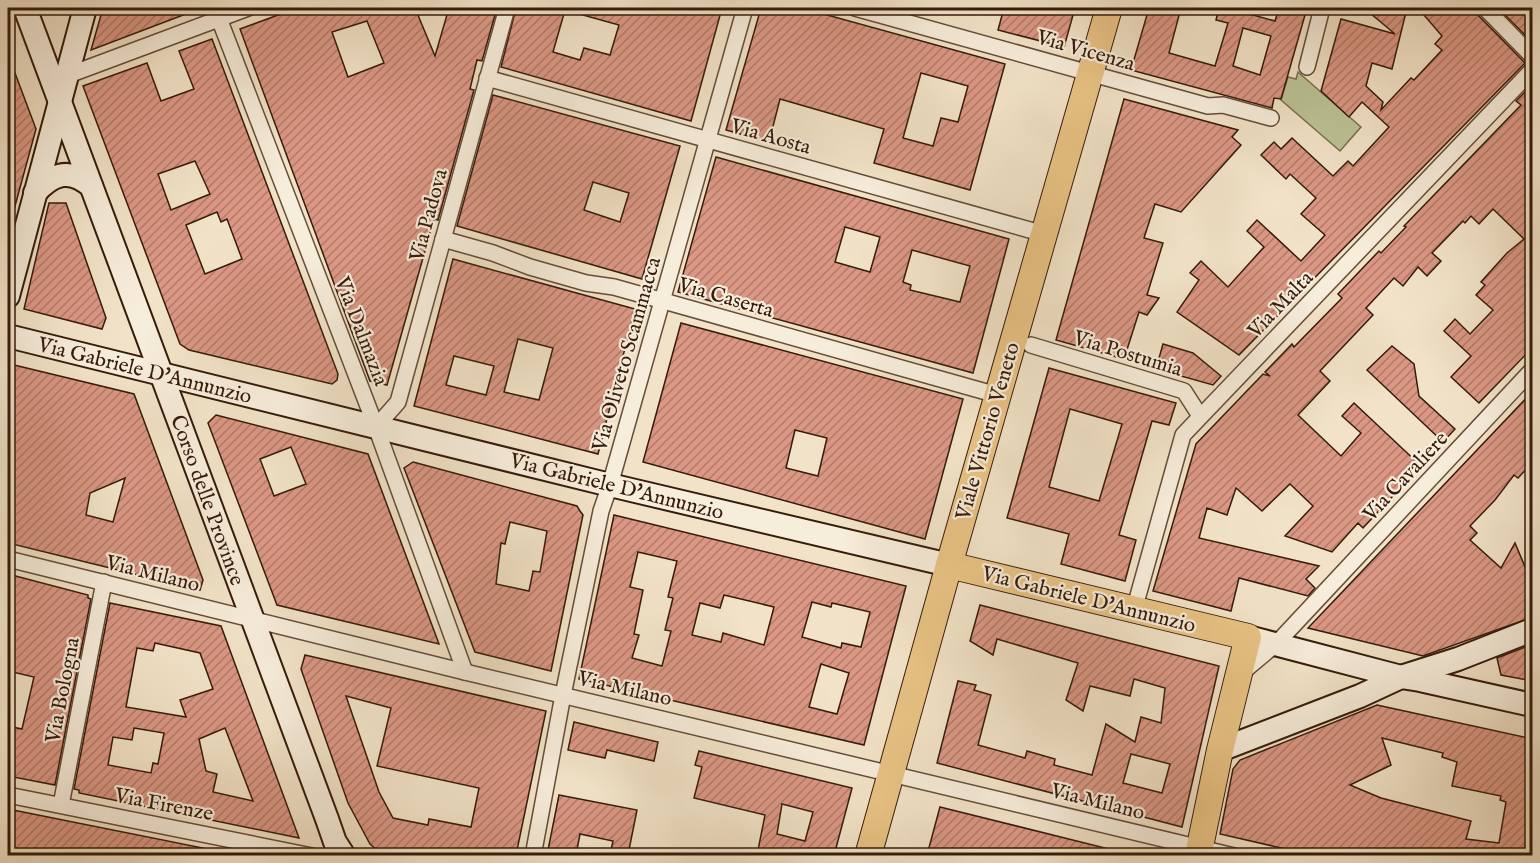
<svg xmlns="http://www.w3.org/2000/svg" width="1540" height="863" font-family="'IM FELL English',serif">
  <style>
    .grass { fill: #bbc395; stroke: #786f50; stroke-width: 1.5 }
    .building { fill: url(#building-hatch); stroke: #351b0b; stroke-width: 1.5; fill-rule: evenodd }
    .lines { fill: none; stroke-linecap: round; stroke-linejoin: round }
    .street-casing { stroke: #644d3a; stroke-width: 18 }
    .secondary-casing { stroke: #351b0b; stroke-width: 26 }
    .primary-casing { stroke: #351b0b; stroke-width: 28 }
    .street { stroke: #f7eddb; stroke-width: 15 }
    .secondary { stroke: #f7eddb; stroke-width: 22 }
    .primary { stroke: #e9c284; stroke-width: 26 }
    .labels { text-anchor: middle; stroke-width: 4.5; stroke-linejoin: round; paint-order: stroke }
    .street-label { font-size: 21px; fill: #351b0b; stroke: #f7eddb }
  </style>
  <defs>
    <pattern id="building-hatch" width="6" height="6" patternUnits="userSpaceOnUse" patternTransform="scale(1.5)"><rect width="6" height="6" fill="#db9784"/><path d="M-1 1l2-2M0 6l6-6M5 7l2-2" fill="none" stroke="#b27a6a"/></pattern>
  </defs>
  <rect width="100%" height="100%" fill="#f2e3c8"/>
  <filter id="stains"><feTurbulence type="fractalNoise" baseFrequency=".00333" numOctaves="4"/><feColorMatrix values="0 0 0 0 .2 0 0 0 0 .09 0 0 0 0 .02 0 0 0 .5 -.17"/></filter>
  <radialGradient id="worn" r=".72"><stop offset=".6" stop-color="#630" stop-opacity="0"/><stop offset="1" stop-color="#630" stop-opacity=".3"/></radialGradient>
  <polygon class="grass" points="1298,72 1361,127 1340,151 1281,100 1288,77 1296,79"/>
  <g class="building">
    <polygon points="103,8 132,8 135,12 148,8 199,9 91,50"/>
    <path d="M297,8H415L435,56L449,8H497L482,61L477,60L470,89L474,90L438,220L434,219L387,385L370,381L240,29ZM367,21L384,63L348,77L332,32Z"/>
    <polygon points="516,8 556,8 565,10 553,52 580,60 584,48 610,55 619,25 572,12 573,8 722,8 691,121 501,67"/>
    <path d="M761,8H802L1005,64L970,190L874,163L884,129L780,99L769,142L726,130ZM921,73L968,86L958,122L941,118L933,146L903,138Z"/>
    <polygon points="1004,8 1075,8 1064,47 998,30"/>
    <path d="M1149,8H1181L1169,53L1215,66L1228,23L1216,20L1219,8H1228L1275,21L1279,8H1307L1281,99L1274,98L1272,108L1131,70ZM1243,28L1271,36L1260,75L1233,66Z"/>
    <polygon points="1364,8 1407,8 1392,69 1372,63 1366,86 1383,102 1381,110 1411,78 1414,80 1442,50 1435,44 1442,36 1418,8 1476,8 1478,15 1525,63 1239,355 1177,312 1199,280 1190,273 1201,261 1228,287 1264,247 1247,231 1257,220 1301,261 1325,235 1301,214 1316,198 1290,174 1286,179 1261,155 1274,142 1281,149 1292,138 1333,176 1348,161 1353,166 1389,127 1362,102 1349,117 1321,91 1341,19 1395,34"/>
    <polygon points="1498,8 1533,8 1533,43"/>
    <path d="M212,39L338,374L337,380L332,384L189,350L180,344L83,86L147,63L161,101L194,89L179,51ZM195,161L210,194L171,210L158,174ZM217,212L221,222L227,219L242,259L205,274L186,225Z"/>
    <polygon points="9,57 36,129 12,217 8,216"/>
    <polygon points="1533,84 1533,347 1479,403 1451,377 1471,356 1444,331 1455,319 1470,334 1493,310 1476,295 1485,285 1481,282 1507,253 1524,239 1493,209 1479,224 1471,216 1465,223 1463,221 1432,253 1441,261 1427,276 1418,267 1403,286 1394,278 1366,308 1373,315 1320,371 1330,381 1298,415 1341,456 1361,433 1342,416 1354,403 1421,466 1363,528 1358,523 1332,552 1285,536 1313,506 1290,484 1262,511 1236,488 1227,515 1207,508 1199,538 1319,566 1306,579 1315,588 1308,596 1239,578 1231,611 1153,591 1196,444 1263,374 1270,376 1265,372 1292,344 1294,347 1342,298 1338,294 1379,251 1381,253 1406,227 1404,226 1521,105 1516,101"/>
    <path d="M493,95L680,146L642,279L457,226ZM593,182L629,193L620,222L584,210Z"/>
    <polygon points="1124,99 1238,130 1232,137 1241,145 1181,212 1155,204 1144,238 1163,243 1147,295 1159,298 1147,315 1139,312 1124,359 1056,340"/>
    <path d="M716,157L1009,239L973,373L678,292ZM845,227L880,237L870,272L835,262ZM912,250L970,266L960,302L910,290L911,285L903,282Z"/>
    <polygon points="49,203 66,203 106,318 102,329 24,309"/>
    <path d="M453,259L635,309L598,454L414,406ZM518,339L553,348L539,400L504,392ZM454,356L494,366L486,395L446,385Z"/>
    <path d="M681,323L963,399L925,539L643,462ZM795,430L827,438L818,476L786,468Z"/>
    <polygon points="1163,344 1193,353 1221,376 1213,385 1156,369"/>
    <polygon points="1392,346 1414,364 1419,396 1455,429 1443,442 1367,370"/>
    <path d="M10,364L134,394L203,580L200,590L8,543V372ZM125,478L113,522L86,515L90,493Z"/>
    <path d="M1049,368L1176,403L1169,425L1152,421L1119,535L1136,540L1125,581L1061,564L1069,534L1007,518ZM1070,409L1122,424L1099,501L1049,487Z"/>
    <polygon points="1533,391 1533,462 1518,478 1514,475 1495,500 1470,526 1477,533 1470,540 1501,568 1515,543 1533,586 1533,617 1423,656 1308,628"/>
    <path d="M216,415L368,454L439,644L277,605L208,423ZM291,447L306,484L274,496L260,459Z"/>
    <path d="M413,462L577,506L580,511L583,515L551,671L475,652L404,468ZM510,522L547,531L540,572L533,571L529,591L496,584L501,543L505,544Z"/>
    <path d="M614,515L906,586L864,745L579,679ZM638,552L677,561L668,597L673,598L665,630L671,631L662,666L632,658L639,635L634,634L643,590L630,587ZM724,595L774,607L764,645L723,633L721,642L692,635L700,603L720,608ZM812,602L831,607L832,603L870,612L861,647L842,643L841,648L802,637ZM821,664L849,673L837,714L809,707Z"/>
    <polygon points="8,574 88,595 88,598 91,599 55,785 8,776 8,749 12,727 22,729 34,677 8,671"/>
    <path d="M110,603L221,626L299,838L79,793V790L74,789ZM155,643L200,653L213,689L180,700L186,717L126,707L137,648L153,651ZM134,728L164,733L158,764L153,763L151,773L108,765L113,737L132,740ZM225,728L253,801L213,792L217,774L206,771L199,739Z"/>
    <path d="M980,605L1219,666L1182,827L937,763L958,681L976,685L974,690L991,695L978,745L1025,758L1027,751L1055,759L1054,765L1092,775L1106,724L1135,742L1141,717L1161,723L1165,688L1134,679L1130,696L1090,686L1083,711L1066,700L1078,663L997,639L993,655L970,641ZM1131,754L1170,764L1162,793L1123,783Z"/>
    <polygon points="1533,644 1533,681 1501,675 1497,658"/>
    <path d="M305,655L546,711L516,855H388L378,851L370,844L348,803L301,669ZM346,696L391,708L377,766L479,788L471,827L429,819L428,825L393,818L379,792Z"/>
    <path d="M1377,705L1533,739V808L1523,855H1312L1220,834L1233,769L1240,760ZM1382,738L1443,753L1442,757L1457,762L1452,786L1501,796L1500,800L1506,802L1499,843L1466,839L1471,821L1381,798L1350,785L1391,765Z"/>
    <polygon points="574,722 658,742 654,761 607,750 605,758 568,750"/>
    <path d="M699,751L852,788L836,848L843,850V855H757L765,815L694,798L702,767L695,765ZM782,804L813,812L805,841L777,834Z"/>
    <polygon points="559,795 637,810 628,855 610,855 613,841 580,834 576,855 547,855"/>
    <polygon points="940,807 1117,851 1116,855 927,855"/>
    <polygon points="8,809 203,848 203,855 89,855 57,849 56,855 10,855 12,848 8,847"/>
  </g>
  <g class="lines">
    <g class="street-casing">
      <g id="street">
        <polyline points="215,8 376,427 465,672"/>
        <polyline points="855,8 1208,106 1223,105 1271,118"/>
        <polyline points="1485,8 1532,56"/>
        <polyline points="1307,67 1322,8"/>
        <polyline points="66,76 248,8"/>
        <polyline points="487,78 1044,234"/>
        <polyline points="443,239 493,253 530,267 586,283 614,287 997,395"/>
        <polyline points="1031,345 1184,391 1200,416"/>
        <polyline points="376,427 398,402 507,8"/>
        <polyline points="8,559 465,672 1234,856"/>
        <polyline points="1134,610 1183,435 1532,70"/>
        <polyline points="1239,675 1276,644 1532,370"/>
        <polyline points="8,795 312,856"/>
        <polyline points="61,805 104,582"/>
        <polyline points="533,856 563,695 601,511 610,485 745,8"/>
      </g>
    </g>
    <g class="secondary-casing">
      <g id="secondary">
        <polyline points="25,8 327,819 335,842 344,856"/>
        <path d="M35,193C53,173 70,168 91,186"/>
        <polyline points="8,296 85,8"/>
        <polyline points="8,336 610,485 949,565"/>
        <polyline points="1248,637 1401,677 1420,680 1532,705"/>
        <polyline points="1220,750 1360,696 1401,677 1458,659 1532,630"/>
      </g>
    </g>
    <g class="primary-casing">
      <g id="primary">
        <polyline points="949,565 1248,637 1220,750 1198,856"/>
        <polyline points="868,856 949,565 1109,8"/>
      </g>
    </g>
    <use href="#street" class="street"/>
    <use href="#secondary" class="secondary"/>
    <use href="#primary" class="primary"/>
  </g>
  <g class="labels">
    <g class="street-label">
      <text transform="translate(1086 50) rotate(16)" y="7">Via Vicenza</text>
      <text transform="translate(771 136) rotate(16)" y="7">Via Aosta</text>
      <text transform="translate(428 215) rotate(-75)" y="7">Via Padova</text>
      <text transform="translate(726 297) rotate(16)" y="7">Via Caserta</text>
      <text transform="translate(1280 304) rotate(-46)" y="7">Via Malta</text>
      <text transform="translate(362 331) rotate(69)" y="7">Via Dalmazia</text>
      <text transform="translate(1128 353) rotate(17)" y="7">Via Postumia</text>
      <text transform="translate(626 354) rotate(-74)" y="7">Via Oliveto Scammacca</text>
      <text transform="translate(145 370) rotate(14)" y="7">Via Gabriele D'Annunzio</text>
      <text transform="translate(987 431) rotate(-74)" y="7">Viale Vittorio Veneto</text>
      <text transform="translate(1405 476) rotate(-47)" y="7">Via Cavaliere</text>
      <text transform="translate(617 486) rotate(14)" y="7">Via Gabriele D'Annunzio</text>
      <text transform="translate(208 500) rotate(70)" y="7">Corso delle Province</text>
      <text transform="translate(153 573) rotate(14)" y="7">Via Milano</text>
      <text transform="translate(1089 599) rotate(14)" y="7">Via Gabriele D'Annunzio</text>
      <text transform="translate(625 688) rotate(13)" y="7">Via Milano</text>
      <text transform="translate(62 690) rotate(-79)" y="7">Via Bologna</text>
      <text transform="translate(1098 801) rotate(14)" y="7">Via Milano</text>
      <text transform="translate(164 804) rotate(11)" y="7">Via Firenze</text>
    </g>
  </g>
  <rect width="1540" height="863" fill="none" stroke="#f2e3c8" stroke-width="30"/>
  <rect x="9" y="9" width="1522" height="845" fill="none" stroke="#351b0b" stroke-width="3"/>
  <rect x="15" y="15" width="1510" height="833" fill="none" stroke="#351b0b" stroke-width="1.5"/>
  <rect width="100%" height="100%" filter="url(#stains)"/>
  <rect width="100%" height="100%" fill="url(#worn)"/>
</svg>
